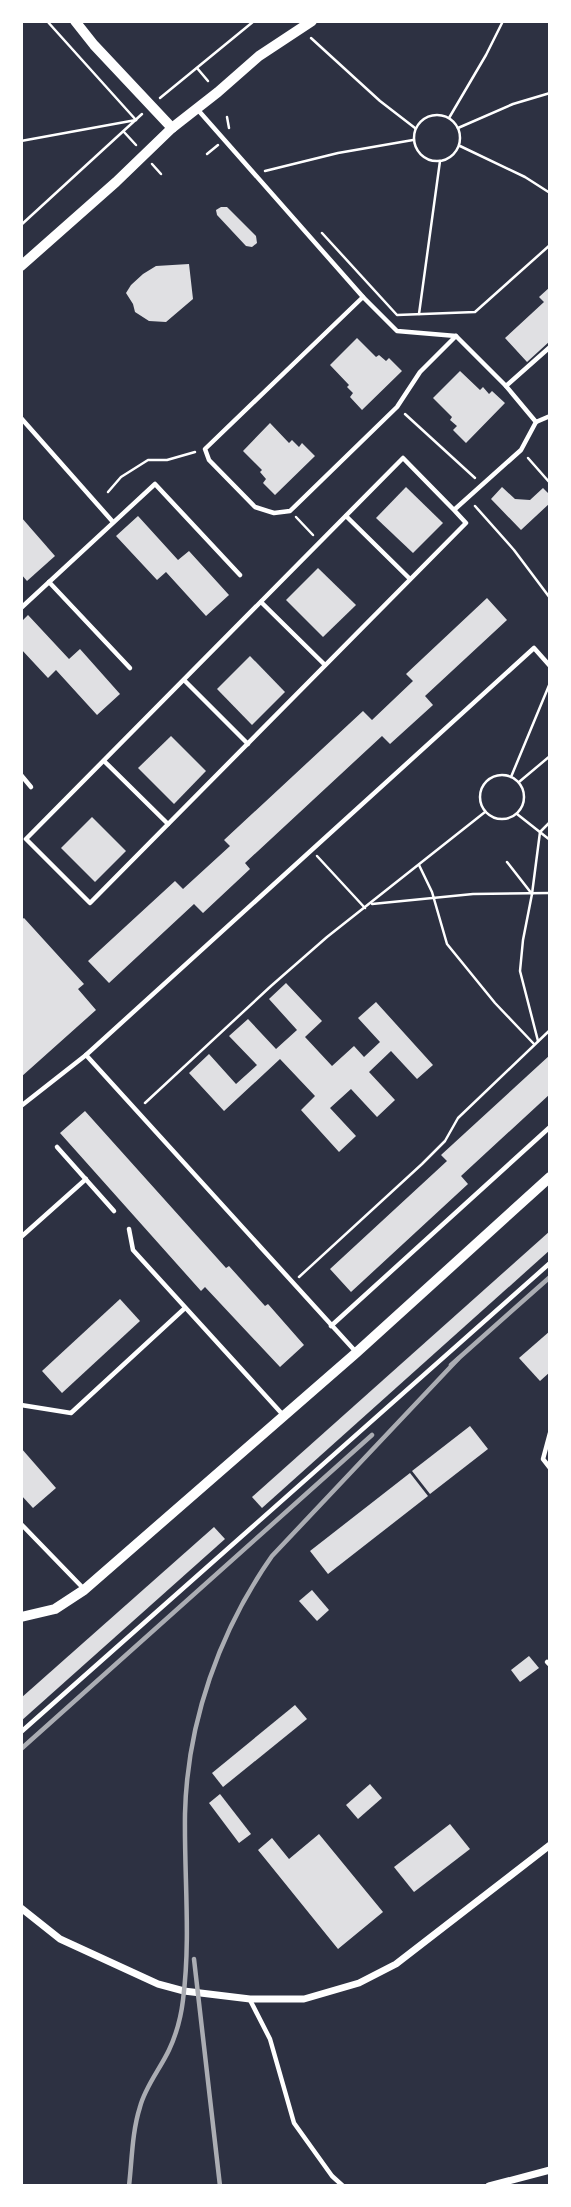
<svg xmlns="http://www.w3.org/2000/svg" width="571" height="2207" font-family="Lato,sans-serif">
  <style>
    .building { fill: #e0e0e3 }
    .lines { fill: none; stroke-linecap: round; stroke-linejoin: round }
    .path { stroke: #fff; stroke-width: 2.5 }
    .service { stroke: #fff; stroke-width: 4.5 }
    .minor { stroke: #fff; stroke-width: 7 }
    .tertiary { stroke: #fff; stroke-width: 10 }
    .rail { stroke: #abadb3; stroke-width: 4.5 }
  </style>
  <rect width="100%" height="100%" fill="#2d3142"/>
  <g class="building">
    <polygon points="221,207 227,207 256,236 257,243 252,247 246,246 217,215 216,210"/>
    <polygon points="189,264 193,299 166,322 149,321 135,312 133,304 126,293 131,285 143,274 156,266"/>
    <polygon points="550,287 550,341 527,362 505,338 544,302 539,297"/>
    <polygon points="357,338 376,357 379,355 386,361 389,358 402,371 362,410 350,397 353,393 347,387 349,385 330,365"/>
    <polygon points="460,371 480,390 483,387 489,394 492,391 505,403 466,443 453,430 457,426 450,420 452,417 433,398"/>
    <polygon points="270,423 289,443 292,440 299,447 302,443 315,456 275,495 263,483 266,479 260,472 262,470 243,451"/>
    <polygon points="406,487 443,523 413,553 376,518"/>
    <polygon points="502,487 515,499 530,500 543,488 550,495 550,503 521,530 491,499"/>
    <polygon points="138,516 178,560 189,551 229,595 206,616 166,572 157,580 116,536"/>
    <polygon points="21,517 55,556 27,581 21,574"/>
    <polygon points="318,568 356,605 323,637 286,600"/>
    <polygon points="487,598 507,620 425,696 433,705 390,744 382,736 245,863 250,869 203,913 194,904 109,983 88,961 175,881 183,889 230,846 224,840 363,711 372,720 413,681 406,674"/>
    <polygon points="28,615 69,659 80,649 120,694 97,715 56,670 48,678 21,649 21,622"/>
    <polygon points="250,656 285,692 252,725 217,689"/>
    <polygon points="171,736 206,771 174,804 138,768"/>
    <polygon points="92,817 126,851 95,882 61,848"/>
    <polygon points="24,918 84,984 78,989 96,1010 21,1077 21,920"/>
    <polygon points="286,983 322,1021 305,1037 332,1066 354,1046 364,1057 380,1042 358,1018 376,1002 433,1065 417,1079 391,1051 369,1072 395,1100 377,1117 351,1089 330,1108 356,1136 339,1152 301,1110 315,1096 280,1059 224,1111 189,1073 209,1054 236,1084 257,1065 229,1036 248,1019 276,1049 297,1030 269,999"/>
    <polygon points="550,1055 550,1094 461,1176 468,1184 351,1292 330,1269 447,1161 441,1155"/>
    <polygon points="85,1111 226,1268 229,1266 265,1306 268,1304 304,1345 280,1367 205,1287 201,1291 60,1133"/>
    <polygon points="550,1231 550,1250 262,1508 252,1497"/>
    <polygon points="120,1299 140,1321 62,1393 42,1371"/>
    <polygon points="550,1331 550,1372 540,1381 519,1358"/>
    <polygon points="470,1426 488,1449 430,1494 412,1471"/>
    <polygon points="21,1448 56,1488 33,1508 21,1495"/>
    <polygon points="410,1473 428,1496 328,1574 310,1551"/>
    <polygon points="214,1527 225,1539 21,1721 21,1698"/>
    <polygon points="312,1590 329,1610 317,1621 299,1601"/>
    <polygon points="529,1656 539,1668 520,1682 511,1670"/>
    <polygon points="295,1705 307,1719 223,1787 212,1773"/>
    <polygon points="370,1784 382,1798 358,1819 346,1805"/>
    <polygon points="220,1794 251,1834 239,1843 209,1803"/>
    <polygon points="450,1824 470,1849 414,1892 394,1867"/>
    <polygon points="319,1834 383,1912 338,1949 258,1850 272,1838 289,1859"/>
  </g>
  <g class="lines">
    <g class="path">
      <polyline points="47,21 136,120"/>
      <polyline points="311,38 380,101 415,128"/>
      <polyline points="197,68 208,81"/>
      <polyline points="160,98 254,21"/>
      <circle cx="437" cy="138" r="23"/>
      <polyline points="227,117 229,128"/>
      <polyline points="449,118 486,55 503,21"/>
      <polyline points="458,128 513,104 550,93"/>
      <polyline points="124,132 136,145"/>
      <polyline points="21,141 136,120"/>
      <polyline points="460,146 525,177 550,193"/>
      <polyline points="207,154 218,145"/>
      <polyline points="152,164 161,174"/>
      <polyline points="265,171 338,153 413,140"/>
      <polyline points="21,225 142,114"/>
      <polyline points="322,233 397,315 475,312 550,245"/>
      <polyline points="419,314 440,161"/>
      <polyline points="405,414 475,478"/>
      <polyline points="528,458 550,483"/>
      <polyline points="108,492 121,477 148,460 167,460 195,452"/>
      <polyline points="475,506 514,550 550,598"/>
      <polyline points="296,517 313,535"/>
      <circle cx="502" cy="797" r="22"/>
      <polyline points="511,777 550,683"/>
      <polyline points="519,782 550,756"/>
      <polyline points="517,814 550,840"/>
      <polyline points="317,856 365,908"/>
      <polyline points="507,862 532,894"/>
      <polyline points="419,865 432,892 447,944 495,1003 534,1044"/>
      <polyline points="372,904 473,894 550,893"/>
      <polyline points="538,1041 520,971 523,940 532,894 540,832 550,822"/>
      <polyline points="145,1103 271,986 327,937 485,812"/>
      <polyline points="299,1277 422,1164 445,1141 458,1118 550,1030"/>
    </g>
    <g class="service">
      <polyline points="198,110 363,297 397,331 456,336 506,386"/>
      <polyline points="363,297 205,449 209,460 255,507 274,513 290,511 397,407 420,372 456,336"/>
      <polyline points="550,347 506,386 536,422 550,416"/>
      <polyline points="21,418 113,522"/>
      <polyline points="454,510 403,458 26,839 90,903 466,523 454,510 521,450 536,422"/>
      <polyline points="346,516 410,579"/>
      <polyline points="49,582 130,668"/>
      <polyline points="261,602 325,665"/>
      <polyline points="21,608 155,484 240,575"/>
      <polyline points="184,680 248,744"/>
      <polyline points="104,761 168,824"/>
      <polyline points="21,775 31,787"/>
      <polyline points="21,1106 86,1055"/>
      <polyline points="57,1147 114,1211"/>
      <polyline points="129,1229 133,1250 284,1416"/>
      <polyline points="21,1237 86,1179"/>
      <polyline points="331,1326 550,1127"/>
      <polyline points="356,1352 86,1055 534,648 550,666"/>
      <polyline points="21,1405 71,1413 185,1308"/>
      <polyline points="550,1433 543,1459 550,1468"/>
      <polyline points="21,1524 84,1589"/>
      <polyline points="547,1662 550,1665"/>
      <polyline points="21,1732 550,1263"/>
      <polyline points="250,2000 270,2039 294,2123 332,2176 343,2186"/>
    </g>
    <g class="minor">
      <polyline points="21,1908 60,1939 158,1984 184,1991 250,1999 304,1999 359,1983 396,1964 550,1845"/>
      <polyline points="489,2186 550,2170"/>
    </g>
    <g class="tertiary">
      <polyline points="75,21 94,45 172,128"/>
      <polyline points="21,266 116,182 172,128 218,92 259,56 312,21"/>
      <polyline points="21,1617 55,1609 84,1590 356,1353 550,1177"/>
    </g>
    <g class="rail">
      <polyline points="451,1365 550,1277"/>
      <polyline points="21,1749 372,1435"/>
      <polyline points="194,1959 220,2186"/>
      <path d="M129,2186C132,2160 132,2132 140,2107C145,2087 160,2069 169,2050C176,2035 181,2017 183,2000C191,1938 184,1876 185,1814C187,1722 220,1630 272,1556L458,1359"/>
    </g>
  </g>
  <rect width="571" height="2207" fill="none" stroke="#ffffff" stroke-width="46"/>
</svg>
